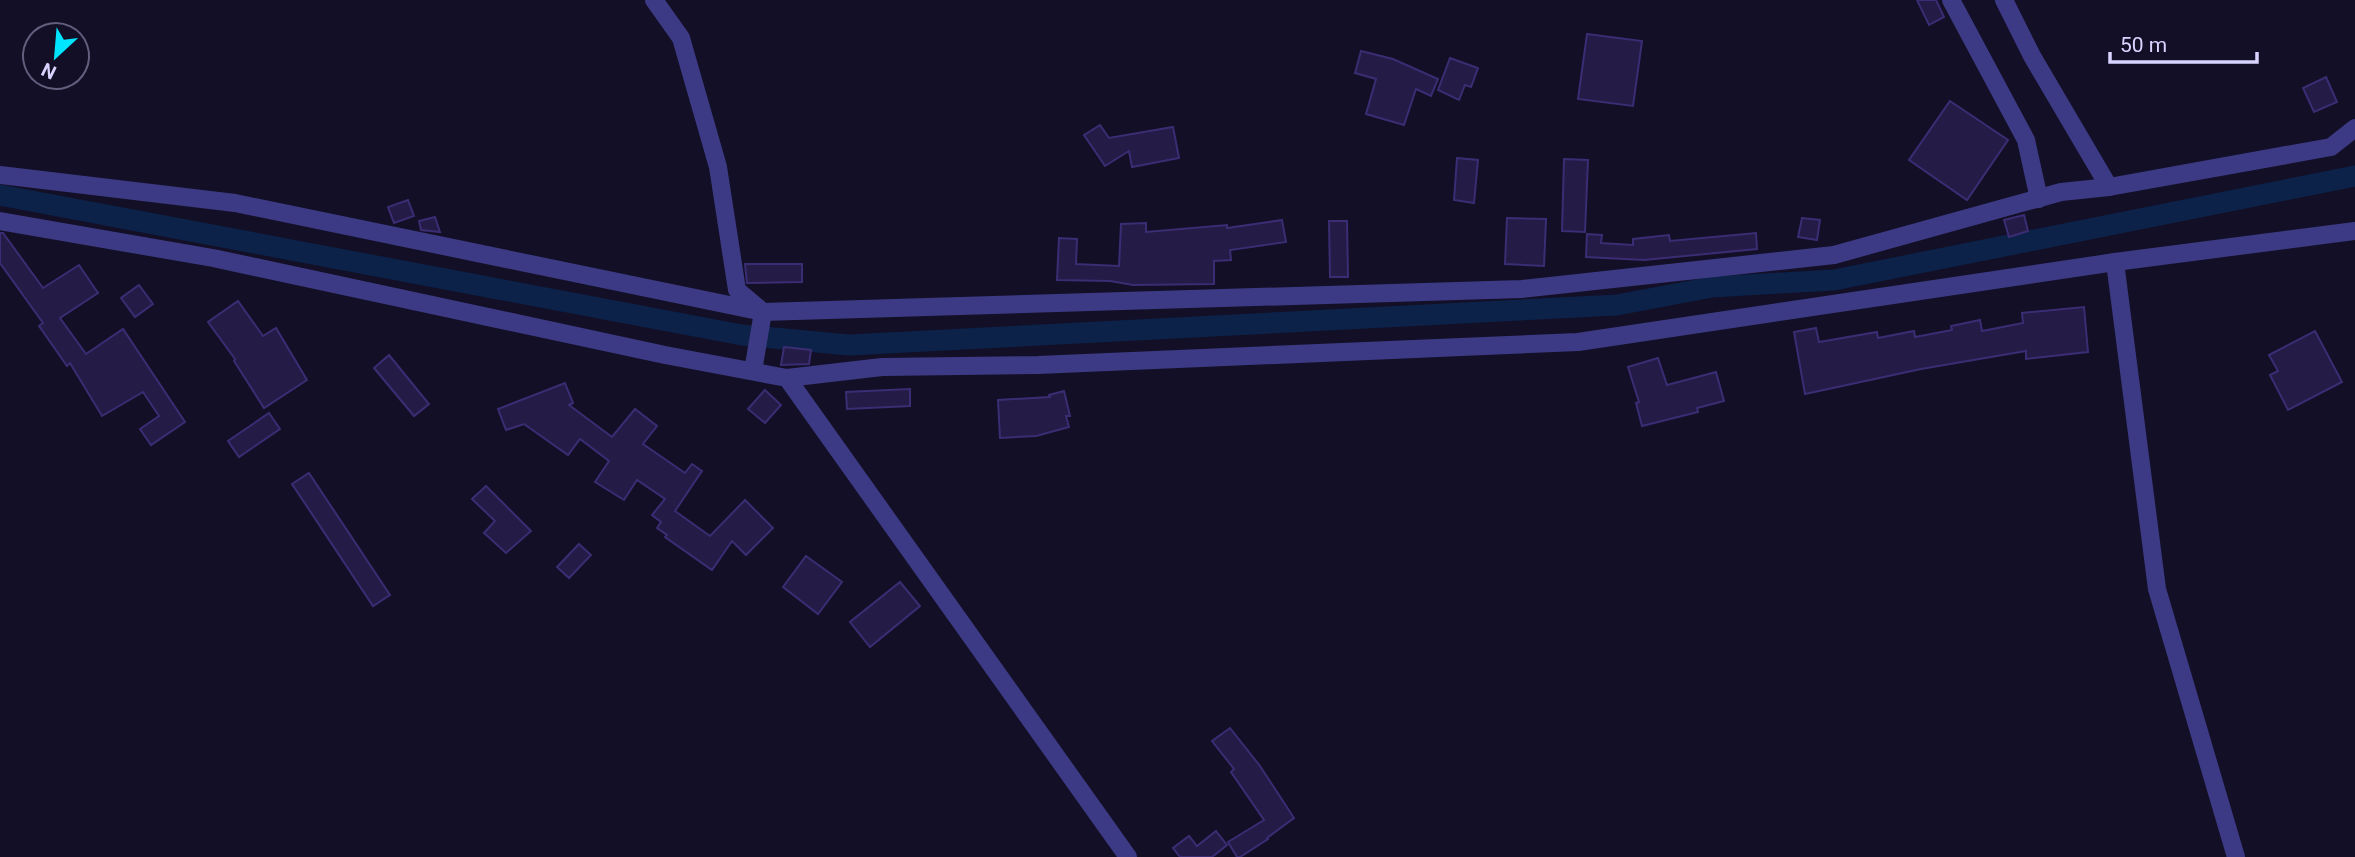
<svg xmlns="http://www.w3.org/2000/svg" width="2355" height="857" font-family="Roboto,sans-serif">
  <style>
    .lines { fill: none; stroke-linecap: round; stroke-linejoin: round }
    .canal { stroke: #0c2248; stroke-width: 21 }
    .building { fill: #241b47; stroke: #3b2d73; stroke-width: 2 }
    .minor { stroke: #3d3a85; stroke-width: 18 }
  </style>
  <rect width="100%" height="100%" fill="#130f26"/>
  <g class="lines">
    <polyline class="canal" points="0,195 742,335 849,345 1617,305 1712,287 1834,280 2355,176"/>
  </g>
  <g class="building">
    <polygon points="1917,0 1936,0 1944,17 1929,25"/>
    <polygon points="1587,34 1642,41 1633,106 1578,99"/>
    <polygon points="1361,51 1393,59 1438,79 1431,96 1416,89 1404,125 1366,114 1376,79 1355,73"/>
    <polygon points="1450,58 1478,68 1471,87 1465,85 1459,100 1438,90"/>
    <polygon points="2326,77 2337,102 2314,112 2303,88"/>
    <polygon points="1950,101 2008,140 1967,200 1909,160"/>
    <polygon points="1100,125 1109,138 1173,127 1179,158 1132,167 1129,151 1105,166 1084,135"/>
    <polygon points="1457,158 1478,160 1474,203 1454,200"/>
    <polygon points="1564,159 1588,160 1585,232 1562,231"/>
    <polygon points="408,200 414,216 394,223 388,207"/>
    <polygon points="2024,215 2028,231 2009,237 2004,220"/>
    <polygon points="435,217 440,232 421,230 419,221"/>
    <polygon points="1507,218 1546,219 1544,266 1505,264"/>
    <polygon points="1802,218 1820,220 1817,240 1798,237"/>
    <polygon points="1282,220 1286,242 1230,250 1231,260 1214,261 1214,284 1133,285 1110,281 1057,280 1059,238 1077,239 1076,264 1119,266 1121,224 1146,223 1146,232 1227,225 1227,228"/>
    <polygon points="1329,221 1347,221 1348,277 1330,277"/>
    <polygon points="0,233 3,233 43,288 79,265 98,293 60,318 86,354 123,329 185,422 151,445 140,429 159,416 143,392 102,416 70,363 67,366 39,326 43,323 0,263"/>
    <polygon points="1756,233 1757,249 1644,260 1586,257 1587,234 1602,235 1601,243 1633,245 1633,239 1669,235 1670,241"/>
    <polygon points="745,264 802,264 802,282 747,283"/>
    <polygon points="139,285 153,304 135,317 121,298"/>
    <polygon points="238,301 263,336 276,328 307,380 264,408 234,361 235,359 208,322"/>
    <polygon points="2084,307 2088,352 2026,359 2026,351 1921,369 1805,394 1794,332 1816,328 1819,342 1877,332 1878,338 1914,331 1915,337 1952,330 1951,326 1980,320 1982,331 2023,323 2022,313"/>
    <polygon points="2315,331 2342,382 2288,410 2270,375 2278,371 2269,355"/>
    <polygon points="784,347 811,350 809,364 781,365"/>
    <polygon points="389,355 429,404 414,416 374,368"/>
    <polygon points="1658,358 1667,385 1716,372 1724,401 1697,408 1698,412 1642,426 1636,403 1639,402 1628,367"/>
    <polygon points="565,383 573,403 569,405 612,437 635,409 657,426 643,444 685,473 692,464 702,471 675,511 710,536 745,500 773,528 746,555 732,541 712,570 665,537 667,535 657,528 661,522 652,515 665,499 637,480 624,500 595,482 609,461 580,439 568,455 524,424 506,430 498,409"/>
    <polygon points="910,389 910,406 847,409 846,392"/>
    <polygon points="765,390 781,405 765,423 748,409"/>
    <polygon points="1064,391 1070,416 1066,416 1069,427 1036,436 1000,438 998,400 1050,397 1049,395"/>
    <polygon points="269,413 280,429 239,457 228,441"/>
    <polygon points="309,473 390,595 373,606 292,484"/>
    <polygon points="486,486 531,531 506,553 484,533 495,521 472,499"/>
    <polygon points="579,544 591,555 569,578 557,567"/>
    <polygon points="806,556 842,582 818,614 783,587"/>
    <polygon points="900,582 920,606 870,647 850,622"/>
    <polygon points="1230,728 1260,766 1294,818 1267,838 1268,839 1240,857 1237,857 1228,842 1264,820 1231,772 1234,769 1212,741"/>
    <polygon points="1216,831 1227,845 1212,857 1180,857 1173,848 1189,836 1197,846"/>
  </g>
  <g class="lines">
    <g class="minor">
      <polyline points="654,0 681,38 718,167 737,290 763,312 753,371"/>
      <polyline points="1951,0 2026,140 2039,199"/>
      <polyline points="2004,0 2032,56 2109,187 2331,147 2355,128"/>
      <polyline points="0,175 235,203 763,312 1522,289 1834,255 2061,192 2109,187"/>
      <polyline points="0,221 213,258 665,355 787,378 882,367 1038,365 1578,342 2115,262 2355,231"/>
      <polyline points="2115,262 2157,589 2236,857"/>
      <polyline points="787,378 1128,857"/>
    </g>
  </g>
  <g transform="translate(56 56) rotate(206)"><circle r="33" fill="#130f26" stroke="#625e7d" stroke-width="2"/>
  <path d="M0-5L12 26L0 18L-12 26Z" fill="#00e5ff"/>
  <text y="-10" font-size="19" font-weight="bold" text-anchor="middle" fill="#d9d4ff">N</text>
  </g>
  <path d="M2110 52v10h147v-10" fill="none" stroke="#d9d4ff" stroke-width="3.5"/>
  <text x="2120" y="52" font-size="21" fill="#d9d4ff" stroke="#130f26" stroke-width="5" paint-order="stroke">50 m</text>
</svg>
